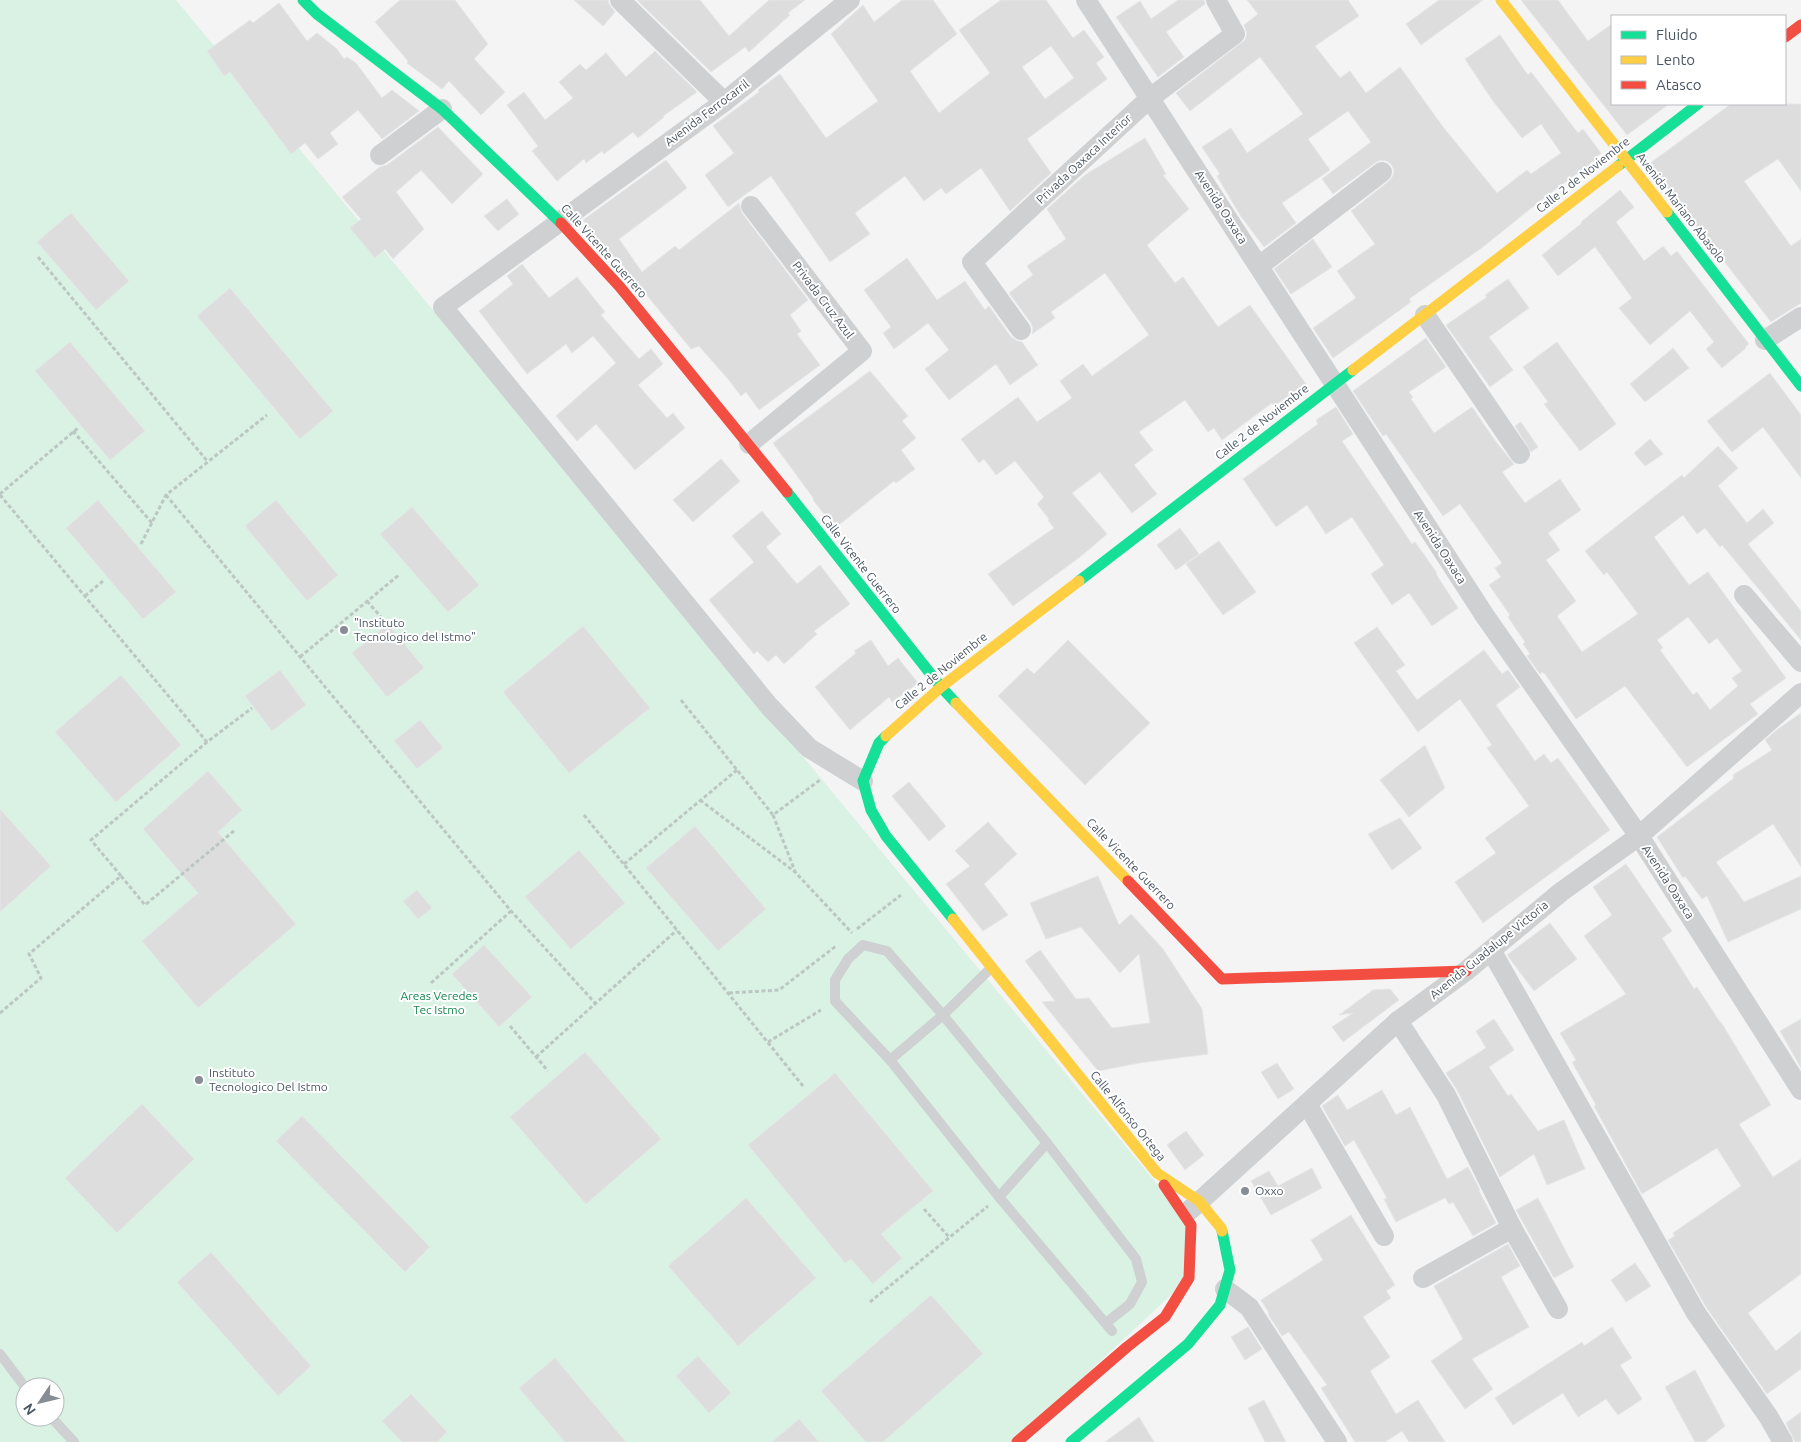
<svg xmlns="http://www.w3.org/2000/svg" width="1801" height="1442" font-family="Ubuntu,sans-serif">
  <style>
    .green { fill: #d9f2e3; fill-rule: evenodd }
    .building { fill: #ddddde; stroke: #e5e6e7; fill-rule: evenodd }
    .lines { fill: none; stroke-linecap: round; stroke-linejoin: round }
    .path { stroke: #bcc7c4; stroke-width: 3; stroke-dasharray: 4 2.5; stroke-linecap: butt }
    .lane { stroke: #ced0d2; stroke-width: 10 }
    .street { stroke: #ced0d2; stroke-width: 20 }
    .fast { stroke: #16e098; stroke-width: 11 }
    .slow { stroke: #ffcf43; stroke-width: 11 }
    .jam { stroke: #f24e42; stroke-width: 11 }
    .poi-dot { fill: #868d94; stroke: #fff; stroke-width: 2 }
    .labels { text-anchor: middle; stroke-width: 4; stroke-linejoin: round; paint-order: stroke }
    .street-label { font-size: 12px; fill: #4a5661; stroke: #fff }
    .poi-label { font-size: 12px; fill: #4a5661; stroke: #fff; text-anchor: start }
    .park-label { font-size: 12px; fill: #17864f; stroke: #fff }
  </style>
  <rect width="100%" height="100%" fill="#f4f4f4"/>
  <path class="green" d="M0,0H176L1191,1225L1189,1278L1014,1442H0ZM25,1387H55V1417H25Z"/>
  <g class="building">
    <polygon points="400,0 455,0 488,44 474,59 505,92 481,115 449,81 442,89 407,63 408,61 375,22"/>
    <polygon points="574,0 608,0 609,4 615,12 603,26"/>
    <polygon points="637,0 700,0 729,36 769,0 805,0 788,13 790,15 749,52 745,47 711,72"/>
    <path d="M902,0H933L957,34L910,71L939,113L990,73L959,30L1001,0H1046L1073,38L1084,30L1104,57L1096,63L1107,79L1027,139L1051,173L1010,211L981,168L946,194L941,188L924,201L905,176L855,213L870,234L830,262L771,176L728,207L705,175L734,153L713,126L759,92L758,90L780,74L826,138L878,101L831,34L863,5L874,22ZM1051,46L1074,78L1045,99L1022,67Z"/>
    <polygon points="1178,0 1204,0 1205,4 1166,32 1184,57 1158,77 1116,17 1140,1 1151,19"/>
    <polygon points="1247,0 1348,0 1359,16 1315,46 1340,78 1350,71 1366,93 1400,67 1443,127 1497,193 1527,170 1531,174 1561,153 1541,124 1522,138 1493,101 1465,59 1500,35 1528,75 1531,72 1578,133 1583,129 1601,153 1596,157 1597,159 1545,197 1483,247 1409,299 1411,302 1333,358 1313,328 1356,298 1337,271 1375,244 1351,211 1389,181 1393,176 1394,170 1391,164 1387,161 1380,160 1375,163 1333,194 1322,179 1371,142 1348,111 1308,139 1330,170 1282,203 1296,223 1264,247 1240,215 1217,176 1220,174 1202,147 1231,128 1247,153 1303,114 1260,57 1190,111 1176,93 1245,40 1247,33 1244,25 1258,14"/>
    <polygon points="1439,0 1483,0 1421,45 1406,24"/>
    <polygon points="1521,0 1558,0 1588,41 1612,24 1612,104 1669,104 1627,135"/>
    <polygon points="279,3 307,41 317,33 337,49 344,59 347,57 356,63 382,98 392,90 419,111 382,139 358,110 330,133 338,144 318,159 305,143 291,154 230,72 224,76 207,51 250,20 253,23"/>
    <polygon points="655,51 697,92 663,116 664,117 638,138 633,132 604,154 602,151 586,163 584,159 557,181 532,151 538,146 507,105 524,92 545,120 573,98 559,82 580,64 586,70 606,53 626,77"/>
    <polygon points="1731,104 1801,104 1801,191 1778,159 1744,181 1791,246 1801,239 1801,303 1771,322 1649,164"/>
    <polygon points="438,127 483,174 452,204 421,170 396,192 424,229 393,259 385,249 375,258 350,228 361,219 342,197 380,167 387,165"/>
    <polygon points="1145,138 1166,174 1163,175 1189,209 1147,245 1175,283 1183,277 1218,327 1250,305 1306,384 1274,406 1272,403 1222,440 1214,428 1208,432 1185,400 1139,432 1153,450 1134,465 1157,494 1132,513 1100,472 1072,493 1107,534 1080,557 1013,606 988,574 1054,528 1048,520 1049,519 1037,504 1044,497 1015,461 996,475 984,459 979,463 961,439 1018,397 1037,422 1072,398 1060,381 1083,364 1092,376 1149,335 1105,273 1051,312 1055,318 1032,334 1033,328 1031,323 1009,293 1033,275 1027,266 1066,239 1047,209 1085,175"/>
    <polygon points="666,160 687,188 619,239 642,272 675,246 679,250 739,203 742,213 808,300 790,315 801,331 797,334 820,365 759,410 746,392 741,396 728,379 699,346 691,349 632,277 595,236 583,220"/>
    <polygon points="1620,190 1634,207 1616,222 1644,261 1663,246 1671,256 1677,251 1749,344 1745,347 1746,348 1722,368 1706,349 1714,342 1690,311 1650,345 1619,308 1632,298 1595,247 1558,276 1542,255 1582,223 1581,222"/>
    <polygon points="507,199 519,214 498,231 484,216"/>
    <polygon points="71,213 129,281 96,310 37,242"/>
    <polygon points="1313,239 1332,267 1291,294 1274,269"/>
    <polygon points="907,258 937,300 965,281 985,310 989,306 1011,337 1017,341 1022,342 1038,365 1010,385 996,364 949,400 925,369 949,350 928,323 894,349 883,333 891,327 864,290"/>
    <polygon points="522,264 549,298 577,277 605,312 601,315 639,359 651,349 663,364 638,385 667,418 673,413 685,428 635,470 596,424 577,441 556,416 616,363 593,336 572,353 566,344 527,374 479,311 513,284 507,276"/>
    <polygon points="1508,279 1529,308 1489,337 1513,370 1490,387 1446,325 1487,297 1485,295"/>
    <polygon points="230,288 333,411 300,439 197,316"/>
    <path d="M1426,338L1446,367L1409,392L1413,397L1411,399L1434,433L1472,407L1496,442L1514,464L1502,472L1525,503L1560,479L1581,510L1548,533L1560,550L1546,560L1576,601L1557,616L1582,652L1638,614L1607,572L1604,575L1585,551L1682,475L1684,478L1718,446L1738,468L1718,486L1747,523L1763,509L1774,523L1748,544L1801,611V640L1722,545L1720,547L1705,528L1697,534L1683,515L1654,537L1689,585L1708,572L1786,678L1750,704L1758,714L1687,767L1625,686L1576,719L1545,674L1542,672L1540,674L1527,656L1530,654L1523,644L1525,642L1508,617L1510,615L1489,585L1501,577L1495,568L1502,563L1460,504L1443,516L1386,434L1383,436L1353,391ZM1688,617L1709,644L1717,638L1742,671L1732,678L1738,686L1710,710L1697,692L1693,695L1660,650L1663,648L1657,640Z"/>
    <polygon points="70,342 145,431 110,460 35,371"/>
    <polygon points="1557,342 1616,424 1580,451 1544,404 1548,402 1523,367"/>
    <polygon points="1673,348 1689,368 1645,402 1630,384"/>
    <polygon points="870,371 908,416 902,421 916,438 901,450 915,469 896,483 894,481 835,528 813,500 814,499 773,443"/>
    <polygon points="1770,373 1801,415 1801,478 1763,427 1732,452 1707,421"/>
    <polygon points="1336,407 1353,434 1342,441 1412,544 1415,542 1437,573 1436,574 1458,608 1432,626 1409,593 1392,605 1371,574 1384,565 1352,517 1326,534 1307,505 1276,527 1243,479 1318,424 1316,420"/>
    <polygon points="1521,422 1538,447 1531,452 1515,426"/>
    <polygon points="1650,439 1663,454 1645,466 1634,453"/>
    <polygon points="721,459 740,481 693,522 673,500"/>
    <polygon points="98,500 176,592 143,619 66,528"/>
    <polygon points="276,500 338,575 307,601 245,526"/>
    <polygon points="412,507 479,585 448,612 380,534"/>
    <polygon points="762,511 781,534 766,547 797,584 820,565 850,604 814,631 817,634 784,664 776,655 768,662 757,651 754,654 709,600 754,562 732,536"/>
    <polygon points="1180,528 1199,554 1176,570 1157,545"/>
    <polygon points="1219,541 1256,592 1223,615 1186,564"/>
    <polygon points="388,624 424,668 387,697 352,653"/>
    <polygon points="583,626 650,708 569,773 503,692"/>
    <polygon points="1377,627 1405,665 1396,671 1417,700 1484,650 1502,674 1508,670 1520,687 1496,705 1535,761 1544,754 1551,763 1558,758 1610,830 1483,923 1455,882 1496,853 1485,838 1529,806 1487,748 1492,745 1460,699 1418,732 1354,643"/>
    <polygon points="871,640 888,666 898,658 918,683 892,702 889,697 850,730 815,687 856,653 854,651"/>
    <polygon points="1068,640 1150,723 1085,785 998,696 1027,668 1034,674"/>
    <polygon points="280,670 306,705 272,731 245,696"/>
    <polygon points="121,675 181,745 116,802 55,732"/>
    <polygon points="1801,713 1801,867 1773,824 1716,862 1744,902 1801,876 1801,909 1728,942 1707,896 1702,899 1685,876 1683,878 1657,837 1734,778 1733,775 1772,750 1765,740 1778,729"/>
    <polygon points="420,720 443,748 417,769 394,741"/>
    <polygon points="1425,745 1445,788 1409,817 1380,780"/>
    <polygon points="208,771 242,810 218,832 296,924 198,1008 142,941 198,893 143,829"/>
    <polygon points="909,782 946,826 929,841 892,796"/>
    <polygon points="0,809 51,866 0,912"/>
    <polygon points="1400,818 1422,848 1392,870 1368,834"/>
    <polygon points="988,822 1017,854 984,884 1008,915 983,931 946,884 970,866 955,851"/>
    <polygon points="695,826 766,909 718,951 646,868"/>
    <polygon points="579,850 625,903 571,949 525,897"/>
    <polygon points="1626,864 1672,931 1662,938 1694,989 1697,987 1720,1022 1721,1022 1771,1105 1739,1124 1773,1177 1801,1159 1801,1274 1748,1313 1776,1351 1801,1331 1801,1369 1767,1394 1706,1307 1668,1240 1675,1236 1673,1233 1741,1186 1717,1148 1642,1194 1594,1106 1596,1105 1572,1062 1576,1060 1560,1033 1626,994 1584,936 1612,915 1593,887"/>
    <polygon points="1098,876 1119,925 1131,914 1163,949 1202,1009 1208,1054 1139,1063 1098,1071 1042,1002 1055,1001 1025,961 1040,950 1076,999 1089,998 1112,1028 1150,1023 1139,954 1120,973 1081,927 1046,939 1030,903"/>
    <polygon points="417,890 432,908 418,919 403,901"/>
    <polygon points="1550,923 1577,959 1534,991 1507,955"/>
    <polygon points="484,945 532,997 499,1027 452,974"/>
    <polygon points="1390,989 1399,1000 1343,1042 1332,1027 1353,1013 1339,1015 1373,990"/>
    <polygon points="1494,1019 1514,1050 1489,1067 1508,1096 1511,1094 1538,1131 1564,1120 1585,1169 1547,1185 1534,1154 1500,1177 1457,1090 1446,1073 1486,1048 1476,1031"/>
    <polygon points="1801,1019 1801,1068 1780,1031"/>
    <polygon points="585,1052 661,1139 586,1204 510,1117"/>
    <polygon points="1277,1063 1294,1089 1278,1099 1261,1072"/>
    <polygon points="835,1073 933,1191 881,1234 902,1258 873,1284 851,1259 845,1263 748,1145"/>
    <polygon points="1382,1090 1396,1115 1410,1107 1447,1179 1468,1167 1480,1190 1479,1191 1496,1223 1473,1236 1453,1202 1449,1204 1445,1198 1396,1222 1384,1199 1387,1198 1354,1140 1345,1146 1322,1106 1338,1095 1347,1110"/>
    <polygon points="142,1104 194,1159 117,1233 65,1178"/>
    <polygon points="302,1116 430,1247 405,1272 276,1141"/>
    <polygon points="1186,1131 1204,1155 1185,1170 1167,1145"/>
    <polygon points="1312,1168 1322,1188 1271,1215 1251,1181 1269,1171 1278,1186"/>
    <polygon points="746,1198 816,1278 738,1346 668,1266"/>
    <polygon points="1538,1198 1574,1267 1554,1278 1516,1210"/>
    <polygon points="1351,1215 1395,1285 1386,1291 1391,1298 1363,1317 1390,1357 1370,1371 1396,1414 1418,1400 1445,1442 1409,1442 1402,1431 1385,1442 1355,1442 1321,1388 1327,1385 1289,1332 1282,1336 1268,1314 1269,1313 1261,1300 1323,1260 1311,1240"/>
    <polygon points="1508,1244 1520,1266 1501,1277 1529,1327 1472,1359 1493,1389 1465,1409 1431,1361 1463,1339 1434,1286"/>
    <polygon points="211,1252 311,1366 278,1396 177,1282"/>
    <polygon points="1635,1263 1651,1286 1626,1302 1611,1280"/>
    <polygon points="931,1295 983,1354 883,1442 866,1442 821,1391"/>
    <polygon points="1248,1327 1262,1349 1245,1360 1231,1337"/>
    <polygon points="1612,1327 1632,1358 1620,1365 1642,1399 1618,1415 1606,1399 1578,1417 1563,1393 1513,1425 1495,1398 1582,1342 1584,1346"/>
    <polygon points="698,1356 731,1393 709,1413 676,1376"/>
    <polygon points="555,1358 626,1442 565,1442 519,1388"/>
    <polygon points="1695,1370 1725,1426 1705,1442 1695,1442 1665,1387"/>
    <polygon points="411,1394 447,1432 437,1442 402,1442 382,1421"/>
    <polygon points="1264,1400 1286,1442 1265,1442 1248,1408"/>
    <polygon points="1801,1412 1801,1442 1795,1442 1786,1423"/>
    <polygon points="1139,1417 1154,1442 1105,1442"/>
    <polygon points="799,1419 819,1442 772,1442"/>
  </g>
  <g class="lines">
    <g class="path">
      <polyline points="38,257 208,462"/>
      <polyline points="73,431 152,523"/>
      <polyline points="0,494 78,428"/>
      <polyline points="0,495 207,742"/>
      <polyline points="166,495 511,911 596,1004"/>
      <polyline points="141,544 166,495 267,415"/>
      <polyline points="85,596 103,581"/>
      <polyline points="367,601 381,617"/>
      <polyline points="300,657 400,574"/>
      <polyline points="681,700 773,815 820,780"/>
      <polyline points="700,800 795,872 852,933"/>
      <polyline points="584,815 803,1086"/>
      <polyline points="773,815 795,871"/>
      <polyline points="624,864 737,770"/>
      <polyline points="121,876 145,905 235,830"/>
      <polyline points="857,929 901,895"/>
      <polyline points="431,983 511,911"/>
      <polyline points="729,993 779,990 836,946"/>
      <polyline points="0,1013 41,978 29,954 121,876 91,840 207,742 252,708"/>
      <polyline points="510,1026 548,1071"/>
      <polyline points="768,1042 821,1010"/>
      <polyline points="536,1057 677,930"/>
      <polyline points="924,1209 949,1237"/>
      <polyline points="870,1302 988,1206"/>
    </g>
    <g class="lane">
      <polyline points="890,1060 943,1015 991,968"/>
      <polyline points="999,1197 1047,1143"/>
      <polyline points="1106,1323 1130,1304 1142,1282 1136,1259 1047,1143 943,1015 887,951 863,945 848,959 835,980 835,1001 890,1060 999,1197 1112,1331"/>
      <polyline points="0,1354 25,1387"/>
      <polyline points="51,1417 74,1442"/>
    </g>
    <g class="street">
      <polyline points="620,0 724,102"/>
      <polyline points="850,0 724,102 443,307 769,706 809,748 863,781"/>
      <polyline points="1086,0 1485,616 1639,836 1801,1090"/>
      <polyline points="380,155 442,109"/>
      <polyline points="1259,266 1382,172"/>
      <polyline points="1425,315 1520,454"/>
      <polyline points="1021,330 972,262 1150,98 1235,34 1216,0"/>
      <polyline points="1765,340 1801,317"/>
      <polyline points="749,444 862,351 751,206"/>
      <polyline points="1744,595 1801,662"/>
      <polyline points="1491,950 1696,1313 1768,1416 1783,1442"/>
      <polyline points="1398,1021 1446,1095 1512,1228 1558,1309"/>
      <polyline points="1307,1104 1384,1236"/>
      <polyline points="1190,1210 1398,1021 1466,971 1561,892 1639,836 1801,693"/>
      <polyline points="1423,1278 1512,1228"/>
      <polyline points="1225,1289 1249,1307 1337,1442"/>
    </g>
    <g class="fast">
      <polyline points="303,0 317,14 442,109 561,223"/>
      <polyline points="1618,166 1698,104"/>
      <polyline points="1667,212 1801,386"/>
      <polyline points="787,492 941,687 956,703"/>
      <polyline points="1079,581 1353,370"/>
      <polyline points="886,736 879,743 863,781 871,810 886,836 953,919"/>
      <polyline points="1071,1442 1188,1344 1220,1305 1230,1270 1222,1231"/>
    </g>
    <g class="slow">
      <polyline points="1501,0 1667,212"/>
      <polyline points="1353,370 1618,166"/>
      <polyline points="956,703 1128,881"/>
      <polyline points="886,736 941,687 1079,581"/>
      <polyline points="953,919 1157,1173 1199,1201 1221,1228 1222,1231"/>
    </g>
    <g class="jam">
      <polyline points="1785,37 1801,25"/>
      <polyline points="561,223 620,287 787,492"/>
      <polyline points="1128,881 1222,979 1466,971"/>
      <polyline points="1017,1442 1127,1347 1165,1317 1189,1278 1191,1225 1164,1185"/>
    </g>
  </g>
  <g class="poi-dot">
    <circle cx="344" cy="630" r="5"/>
    <circle cx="199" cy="1080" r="5"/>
    <circle cx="1245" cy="1191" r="5"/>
  </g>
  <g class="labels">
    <g class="street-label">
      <text transform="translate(707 113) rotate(-37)" y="4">Avenida Ferrocarril</text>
      <text transform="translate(1084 159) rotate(-43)" y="4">Privada Oaxaca Interior</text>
      <text transform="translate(1583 175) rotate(-38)" y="4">Calle 2 de Noviembre</text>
      <text transform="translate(1221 207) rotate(57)" y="4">Avenida Oaxaca</text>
      <text transform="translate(1681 208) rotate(52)" y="4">Avenida Mariano Abasolo</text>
      <text transform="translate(604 251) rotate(48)" y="4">Calle Vicente Guerrero</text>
      <text transform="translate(823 300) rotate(53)" y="4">Privada Cruz Azul</text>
      <text transform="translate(1262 422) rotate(-38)" y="4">Calle 2 de Noviembre</text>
      <text transform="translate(1440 547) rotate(57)" y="4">Avenida Oaxaca</text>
      <text transform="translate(861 564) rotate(52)" y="4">Calle Vicente Guerrero</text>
      <text transform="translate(941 671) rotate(-39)" y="4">Calle 2 de Noviembre</text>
      <text transform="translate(1131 864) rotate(46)" y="4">Calle Vicente Guerrero</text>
      <text transform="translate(1668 882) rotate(57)" y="4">Avenida Oaxaca</text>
      <text transform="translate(1489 950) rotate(-39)" y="4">Avenida Guadalupe Victoria</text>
      <text transform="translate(1128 1116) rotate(51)" y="4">Calle Alfonso Ortega</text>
    </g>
    <g class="poi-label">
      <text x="354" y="627">"Instituto<tspan x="354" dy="14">Tecnologico del Istmo"</tspan></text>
      <text x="209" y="1077">Instituto<tspan x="209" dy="14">Tecnologico Del Istmo</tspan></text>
      <text x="1255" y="1195">Oxxo</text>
    </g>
    <g class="park-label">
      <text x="439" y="1000">Areas Veredes<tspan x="439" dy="14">Tec Istmo</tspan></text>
    </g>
  </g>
  <rect x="1611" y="15" width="175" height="90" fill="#ffffff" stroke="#b7bbc0"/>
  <rect x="1621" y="31" width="25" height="8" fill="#16e098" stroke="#b7bbc0"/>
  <text x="1656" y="40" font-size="15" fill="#4a5661">Fluido</text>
  <rect x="1621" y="56" width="25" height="8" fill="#ffcf43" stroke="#b7bbc0"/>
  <text x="1656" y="65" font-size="15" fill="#4a5661">Lento</text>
  <rect x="1621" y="81" width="25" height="8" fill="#f24e42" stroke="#b7bbc0"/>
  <text x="1656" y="90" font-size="15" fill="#4a5661">Atasco</text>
  <g transform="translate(40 1402) rotate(235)"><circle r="24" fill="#ffffff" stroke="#b7bbc0"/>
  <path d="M0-4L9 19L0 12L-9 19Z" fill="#868d94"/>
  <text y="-8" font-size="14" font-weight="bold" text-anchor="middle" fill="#4a5661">N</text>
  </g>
</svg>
